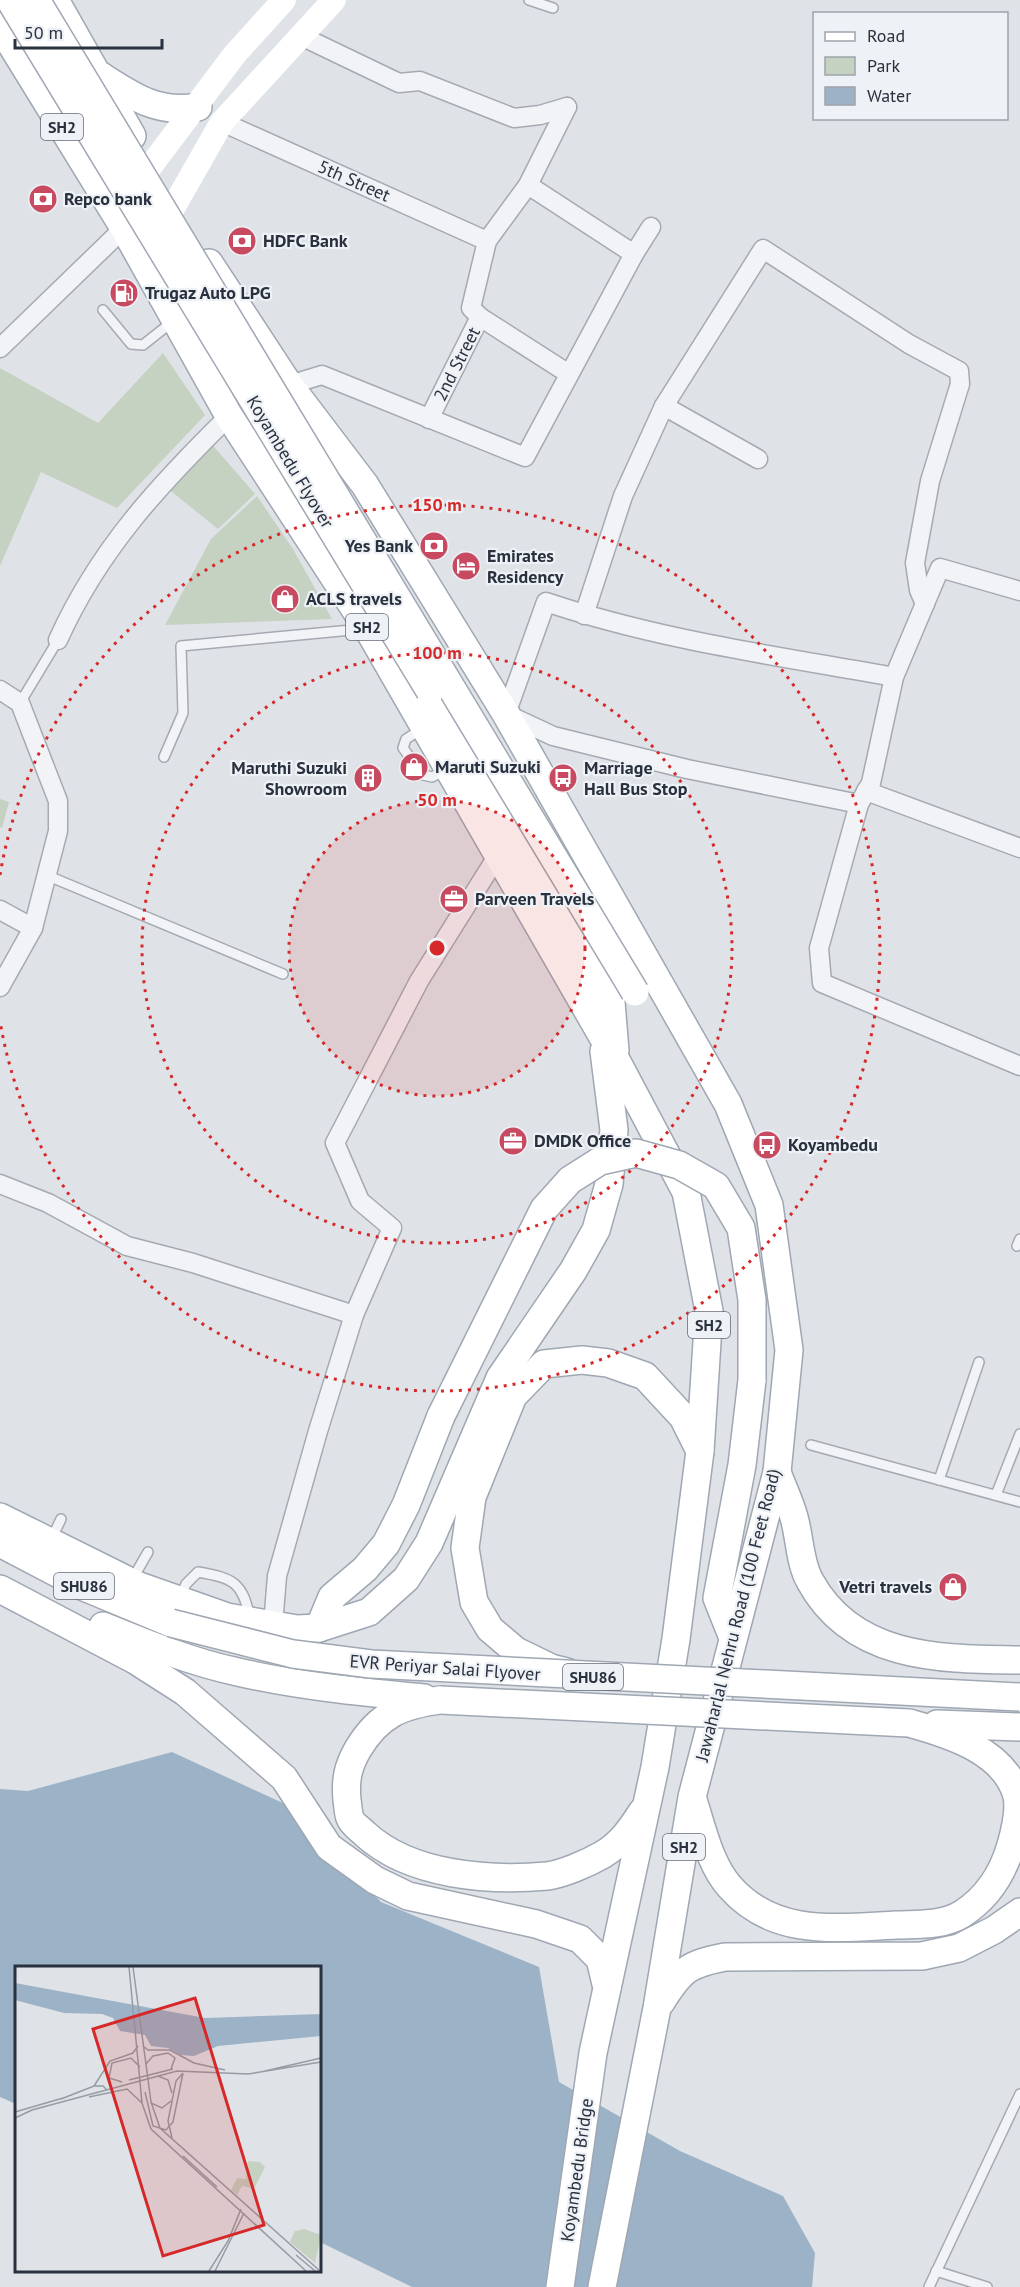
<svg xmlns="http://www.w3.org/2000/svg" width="1020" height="2287" font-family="'PT Sans',sans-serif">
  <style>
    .green { fill: #c5d1c1 }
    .water { fill: #9cb2c6 }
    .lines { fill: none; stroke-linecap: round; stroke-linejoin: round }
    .lane-casing { stroke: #a5aab2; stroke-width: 12 }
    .street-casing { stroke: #a5aab2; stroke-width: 21 }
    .primary-casing { stroke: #9fa7b3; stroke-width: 30 }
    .lane { stroke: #f2f3f6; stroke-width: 9 }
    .street { stroke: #f2f3f6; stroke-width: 18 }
    .secondary { stroke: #fff; stroke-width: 24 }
    .primary { stroke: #fff; stroke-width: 27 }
    .primary-bridge-casing { stroke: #9fa7b3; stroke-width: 30; stroke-linecap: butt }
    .primary-bridge { stroke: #fff; stroke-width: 27 }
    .ring { fill: none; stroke: #d62828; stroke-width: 3; stroke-dasharray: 3 6 }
    .labels { text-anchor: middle; stroke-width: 4.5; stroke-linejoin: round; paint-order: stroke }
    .shield { fill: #eef1f5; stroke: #646b75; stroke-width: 1.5 }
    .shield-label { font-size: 16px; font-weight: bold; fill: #29313e }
    .street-label { font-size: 18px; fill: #29313e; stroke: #eef1f5 }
    .poi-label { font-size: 18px; font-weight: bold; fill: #29313e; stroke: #eef1f5; text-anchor: start }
    .inset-road { fill: none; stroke: #969ca4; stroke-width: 1.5 }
    .view { fill: #d62828; fill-opacity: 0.15; stroke: #d62828; stroke-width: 3 }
    .inset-edge { fill: none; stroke: #29313e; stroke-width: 3 }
    .centre { fill: #d62828; stroke: #eef1f5; stroke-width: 3 }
    .ring-label { font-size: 18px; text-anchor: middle; font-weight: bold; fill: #d62828; stroke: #eef1f5; stroke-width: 4.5; stroke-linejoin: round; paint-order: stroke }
  </style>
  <rect width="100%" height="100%" fill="#dfe3e8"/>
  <g class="green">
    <polygon points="163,353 205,415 117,508 41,472 0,566 0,368 98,423"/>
    <polygon points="209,441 255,494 218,529 166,487"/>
    <polygon points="257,496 293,549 332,619 165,625 211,539"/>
    <polygon points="0,799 9,802 2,828 0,827"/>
  </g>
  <polygon class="water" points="172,1752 285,1804 381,1902 539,1967 559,2082 680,2151 783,2196 815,2253 812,2287 412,2287 320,2242 320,1968 16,1968 16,2104 0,2097 0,1789 28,1791"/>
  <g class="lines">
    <g class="lane-casing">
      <g id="lane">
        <polyline points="529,0 553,8"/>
        <polyline points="103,310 131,344 143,345 172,322"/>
        <polyline points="20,703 58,640"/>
        <polyline points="422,729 406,739 403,748 423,775 432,777 446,770"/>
        <polyline points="164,757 183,713 181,646 362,629"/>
        <polyline points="46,875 283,974"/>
        <polyline points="1017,1246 1020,1239"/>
        <polyline points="811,1445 1020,1502"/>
        <polyline points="939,1480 979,1362"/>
        <polyline points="996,1495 1020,1434"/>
        <polyline points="51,1540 61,1519"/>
        <polyline points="132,1580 148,1552"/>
        <path d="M179,1599L186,1584L198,1572C233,1578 243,1582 250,1619"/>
        <polyline points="936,2271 987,2287"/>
        <polyline points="929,2287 1020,2094"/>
      </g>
    </g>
    <g class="street-casing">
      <g id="street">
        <polyline points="301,36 399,83 420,81 514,118 540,115 567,107"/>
        <polyline points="222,122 487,241"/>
        <polyline points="528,185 567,107"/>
        <polyline points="480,317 569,374"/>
        <polyline points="0,348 124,228"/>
        <polyline points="289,385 322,375 525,457 634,254 651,227"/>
        <polyline points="664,406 758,459"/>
        <polyline points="429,419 480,317 471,308 487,241 528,185 634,254"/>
        <polyline points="1020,591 940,568 894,677 871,783 859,804 819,948 822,983 1020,1066"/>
        <polyline points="584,615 623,496 664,406 763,249 909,344 959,371 960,384 930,481 915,563 919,590 925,604"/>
        <path d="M58,640C99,549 159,485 229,416"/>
        <polyline points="0,690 20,703 58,801 58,831 33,928 0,987"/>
        <polyline points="866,791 1020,848"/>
        <path d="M859,804L687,769L553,736L506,714L546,602C659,640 778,656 894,677"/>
        <polyline points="0,910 33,928"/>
        <polyline points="0,1184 48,1203 127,1246 193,1263 354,1315"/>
        <polyline points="273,1625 277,1576 318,1431 354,1315 392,1228 360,1201 335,1143 419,981 498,855"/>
      </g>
    </g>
    <g class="primary-casing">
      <g id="primary">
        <polyline points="55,0 132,136"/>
        <polyline points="0,26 124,228 229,416 368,629 615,1058 686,1192 709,1311 700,1451 676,1639 655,1767 593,2053 560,2287"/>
        <path d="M101,76C134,97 158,114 198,107"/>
        <polyline points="209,263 289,385 365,485 506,714 728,1104 769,1205 789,1350 777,1472 692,1797 657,2008 602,2287"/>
        <polyline points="430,691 611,1002 615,1051"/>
        <path d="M777,1472C782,1486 789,1500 793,1514C800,1535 799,1562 810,1581C853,1660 941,1659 1020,1660"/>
        <polyline points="0,1517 139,1586 227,1617 297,1629 319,1628 369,1612 406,1579 429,1543 500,1378 573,1271 596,1230 609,1184 614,1130 604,1051"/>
        <polyline points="0,1543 84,1587 171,1623"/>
        <polyline points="0,1589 135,1660 185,1692 284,1778 329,1847 375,1880 408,1896 536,1924 580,1939 600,1959 607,1988"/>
        <path d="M103,1626C147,1644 191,1662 238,1672C299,1686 362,1692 424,1698"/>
        <polyline points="319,1628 332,1597 365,1569 386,1544 406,1505 441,1416"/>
        <polyline points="733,1638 717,1598 742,1465 752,1380"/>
        <polyline points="567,1672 551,1668 516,1651 490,1629 474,1602 465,1548 472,1497 513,1396 544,1364 582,1360 608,1363 645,1376 683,1417 700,1451"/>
        <path d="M440,1700C402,1705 379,1714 358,1749C348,1766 345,1780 347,1800C348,1806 348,1813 350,1818C352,1824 361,1830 365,1834C411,1876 489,1881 547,1876C563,1874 588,1863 602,1855C621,1844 631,1829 642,1812"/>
        <polyline points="937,1724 1020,1727"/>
        <path d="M693,1800C702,1828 710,1865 730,1887C774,1937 836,1928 896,1925C917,1924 943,1926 962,1914C987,1898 1003,1873 1011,1845C1015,1831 1020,1811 1017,1796C1005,1751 949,1734 909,1723"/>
        <path d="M661,2002C681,1970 688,1964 725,1957L922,1956L959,1948L994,1930L1020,1912"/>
      </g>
    </g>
    <use href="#lane" class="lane"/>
    <use href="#street" class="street"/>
    <g class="secondary">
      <polyline points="150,167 235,54 284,0"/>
      <polyline points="173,208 222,122 334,0"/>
    </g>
    <use href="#primary" class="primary"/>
    <g class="primary-bridge-casing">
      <g id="primary-bridge">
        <polyline points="10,0 430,691"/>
        <polyline points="36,0 635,992"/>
        <polyline points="441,1416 544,1209 570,1180 600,1161 636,1153 679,1165 716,1186 741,1228 752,1300 752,1380"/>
        <polyline points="171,1623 293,1654 371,1664 1020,1697"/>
        <polyline points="440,1700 909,1723"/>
      </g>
    </g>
    <use href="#primary-bridge" class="primary-bridge"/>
  </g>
  <circle cx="437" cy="948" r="148" fill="#d62828" fill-opacity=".12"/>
  <g class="ring">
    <circle cx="437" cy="948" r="148"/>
    <circle cx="437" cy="948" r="295"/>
    <path d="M0 875A443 443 0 1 1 0 1021"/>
  </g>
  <defs>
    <g id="bank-disc" transform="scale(1.5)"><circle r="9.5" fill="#c74a61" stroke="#eef1f5"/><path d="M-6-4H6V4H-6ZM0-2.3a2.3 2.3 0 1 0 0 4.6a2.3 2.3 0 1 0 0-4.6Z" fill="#fff"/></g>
    <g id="fuel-disc" transform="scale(1.5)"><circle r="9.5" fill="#c74a61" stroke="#eef1f5"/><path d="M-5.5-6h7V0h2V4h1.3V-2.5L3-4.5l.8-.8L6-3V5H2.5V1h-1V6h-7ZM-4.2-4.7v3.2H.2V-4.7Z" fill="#fff"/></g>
    <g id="hotel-disc" transform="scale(1.5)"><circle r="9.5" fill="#c74a61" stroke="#eef1f5"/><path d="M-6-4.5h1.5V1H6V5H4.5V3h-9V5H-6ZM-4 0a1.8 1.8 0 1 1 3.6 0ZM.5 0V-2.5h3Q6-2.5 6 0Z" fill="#fff"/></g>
    <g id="shop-disc" transform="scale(1.5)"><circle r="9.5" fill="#c74a61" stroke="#eef1f5"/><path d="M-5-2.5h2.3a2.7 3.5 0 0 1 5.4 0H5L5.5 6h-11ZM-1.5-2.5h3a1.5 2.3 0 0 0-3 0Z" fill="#fff"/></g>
    <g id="building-disc" transform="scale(1.5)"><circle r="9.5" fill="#c74a61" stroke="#eef1f5"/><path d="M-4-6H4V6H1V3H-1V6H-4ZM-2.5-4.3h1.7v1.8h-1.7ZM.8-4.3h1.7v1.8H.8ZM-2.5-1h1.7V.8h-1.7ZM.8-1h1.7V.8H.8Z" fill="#fff"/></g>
    <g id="bus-disc" transform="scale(1.5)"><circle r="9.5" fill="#c74a61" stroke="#eef1f5"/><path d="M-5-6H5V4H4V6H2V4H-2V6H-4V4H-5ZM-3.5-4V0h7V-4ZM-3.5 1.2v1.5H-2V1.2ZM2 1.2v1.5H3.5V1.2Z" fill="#fff"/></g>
    <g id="office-disc" transform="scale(1.5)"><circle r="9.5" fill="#c74a61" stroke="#eef1f5"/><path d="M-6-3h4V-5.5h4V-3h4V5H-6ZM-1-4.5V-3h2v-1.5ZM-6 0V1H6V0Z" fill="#fff"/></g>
  </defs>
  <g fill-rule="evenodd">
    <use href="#bank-disc" x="43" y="199"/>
    <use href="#bank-disc" x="242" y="241"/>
    <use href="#fuel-disc" x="124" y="293"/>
    <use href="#bank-disc" x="434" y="546"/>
    <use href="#hotel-disc" x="466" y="566"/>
    <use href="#shop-disc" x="285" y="599"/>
    <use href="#shop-disc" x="414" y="767"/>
    <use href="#building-disc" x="368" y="778"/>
    <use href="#bus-disc" x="563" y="778"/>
    <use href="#office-disc" x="454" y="899"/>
    <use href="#office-disc" x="513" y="1141"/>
    <use href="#bus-disc" x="767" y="1145"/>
    <use href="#shop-disc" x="953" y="1587"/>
  </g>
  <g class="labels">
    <g class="shield">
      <rect x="41" y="114" width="42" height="26" rx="4.5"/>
      <rect x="346" y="614" width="42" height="26" rx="4.5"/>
      <rect x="688" y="1312" width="42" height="26" rx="4.5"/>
      <rect x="54" y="1573" width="60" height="26" rx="4.5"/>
      <rect x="563" y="1664" width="60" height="26" rx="4.5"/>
      <rect x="663" y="1834" width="42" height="26" rx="4.5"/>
    </g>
    <g class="shield-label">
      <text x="62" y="133">SH2</text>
      <text x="367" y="633">SH2</text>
      <text x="709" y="1331">SH2</text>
      <text x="84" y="1592">SHU86</text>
      <text x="593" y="1683">SHU86</text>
      <text x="684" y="1853">SH2</text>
    </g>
    <g class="street-label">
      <text transform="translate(354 181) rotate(24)" y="6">5th Street</text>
      <text transform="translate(457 364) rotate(-63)" y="6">2nd Street</text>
      <text transform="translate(290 462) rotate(59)" y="6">Koyambedu Flyover</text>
      <text transform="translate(738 1615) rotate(-76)" y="6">Jawaharlal Nehru Road (100 Feet Road)</text>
      <text transform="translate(445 1668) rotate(4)" y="6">EVR Periyar Salai Flyover</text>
      <text transform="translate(577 2170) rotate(-82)" y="6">Koyambedu Bridge</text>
    </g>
    <g class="poi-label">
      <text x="64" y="205">Repco bank</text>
      <text x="263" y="247">HDFC Bank</text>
      <text x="145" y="299">Trugaz Auto LPG</text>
      <text x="413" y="552" text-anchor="end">Yes Bank</text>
      <text x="487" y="562">Emirates<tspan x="487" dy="21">Residency</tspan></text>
      <text x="306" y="605">ACLS travels</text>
      <text x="435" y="773">Maruti Suzuki</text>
      <text x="347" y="774" text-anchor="end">Maruthi Suzuki<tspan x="347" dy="21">Showroom</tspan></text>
      <text x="584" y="774">Marriage<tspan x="584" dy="21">Hall Bus Stop</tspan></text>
      <text x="475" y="905">Parveen Travels</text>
      <text x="534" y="1147">DMDK Office</text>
      <text x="788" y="1151">Koyambedu</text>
      <text x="932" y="1593" text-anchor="end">Vetri travels</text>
    </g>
  </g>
  <g transform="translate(15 1966)">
    <rect width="306" height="306" fill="#dfe3e8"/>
    <path d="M233,195L245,196L250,201L239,223L227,220L222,229L216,224L222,212L231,213ZM289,263L306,269L300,297L275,276L280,265Z" fill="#c5d1c1"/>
    <path d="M0,17L190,52L306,48V70L203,80L179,90L166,89L153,82L136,80L130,69L105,65L98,52L87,48L49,47L0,34Z" fill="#9cb2c6"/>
    <path class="inset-road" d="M114,1L127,137L136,163L291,305M118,1L136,136L145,162L305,305M128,80L133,84H155L179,97L210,104M131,98L138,90L153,87L160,92L156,103M250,105L306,92M143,110L153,114L157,127M114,114L158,103M107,116L94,112L97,97L116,92L125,101M79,120L95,95L118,87L123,80M130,126L138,160L151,164L158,156L168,107M74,131L112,123L127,137M46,133L79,120H88L92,124M136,137L147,142L156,135M0,146L48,132M0,152L17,144L162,105L233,108L306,96M157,172L153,155L161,115L168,107M168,190L202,221M281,289L300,305M194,305L213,275L226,243M200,305L229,247"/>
    <path class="view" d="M180,32L249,259L148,290L78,63Z"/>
    <rect width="306" height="306" class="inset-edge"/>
  </g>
  <circle cx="437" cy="948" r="9" class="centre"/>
  <g class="ring-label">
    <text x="437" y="511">150 m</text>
    <text x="437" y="659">100 m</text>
    <text x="437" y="806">50 m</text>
  </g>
  <rect x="813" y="12" width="195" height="108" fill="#eef1f5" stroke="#9fa4ac" stroke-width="1.5"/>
  <rect x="825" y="32" width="30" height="9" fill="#ffffff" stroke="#9fa4ac" stroke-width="1.5"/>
  <text x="867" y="42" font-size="18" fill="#29313e">Road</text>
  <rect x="825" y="57" width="30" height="18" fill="#c5d1c1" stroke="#9fa4ac" stroke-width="1.5"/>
  <text x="867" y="72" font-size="18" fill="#29313e">Park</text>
  <rect x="825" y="87" width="30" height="18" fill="#9cb2c6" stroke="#9fa4ac" stroke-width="1.5"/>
  <text x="867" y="102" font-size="18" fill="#29313e">Water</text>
  <path d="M15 39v9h147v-9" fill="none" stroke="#29313e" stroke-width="3"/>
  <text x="24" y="39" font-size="18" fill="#29313e" stroke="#eef1f5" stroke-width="4.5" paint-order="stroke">50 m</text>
</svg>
